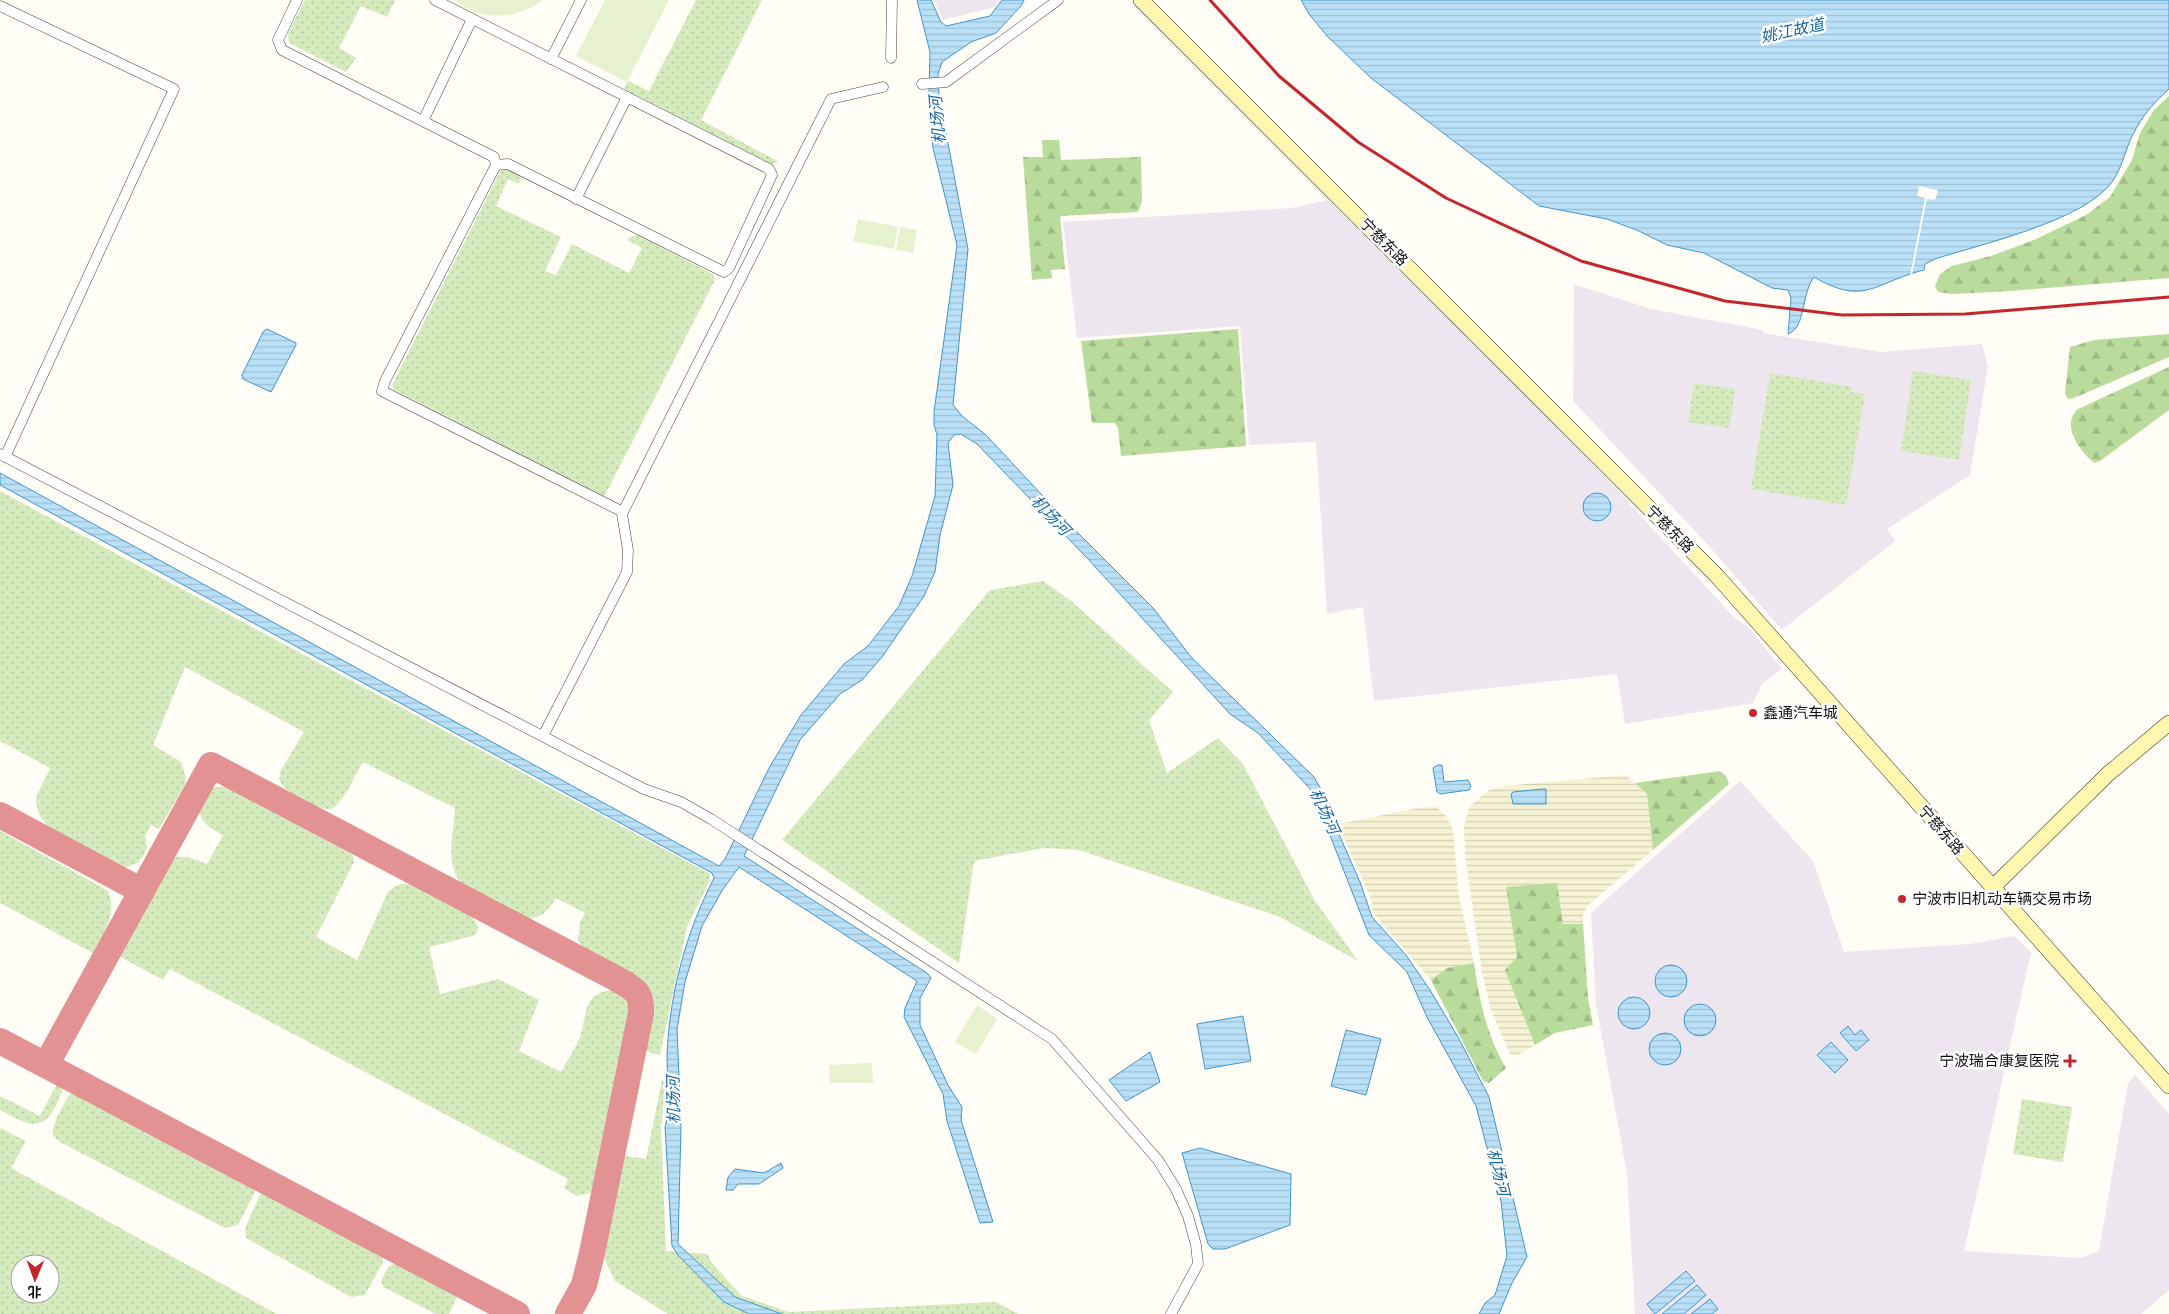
<svg xmlns="http://www.w3.org/2000/svg" width="2169" height="1314" font-family="'Noto Serif','Noto Sans SC',serif">
  <style>
    .industrial { fill: #eee6ef }
    .farmland { fill: url(#farmland-rules) }
    .grass { fill: url(#grass-dots); fill-rule: evenodd }
    .forest { fill: url(#forest-firs) }
    .pitch { fill: #e6f2cf }
    .water { fill: url(#water-rules); stroke: #3f96cf }
    .pier { fill: #fffdf5 }
    .lines { fill: none; stroke-linecap: round; stroke-linejoin: round }
    .taxiway { stroke: #e29292; stroke-width: 26 }
    .street-casing { stroke: #444; stroke-width: 11 }
    .secondary-casing { stroke: #333; stroke-width: 16 }
    .street { stroke: #fff; stroke-width: 10 }
    .secondary { stroke: #fff6b0; stroke-width: 15 }
    .rail { stroke: #c4262e; stroke-width: 3 }
    .poi-dot { fill: #c4262e; stroke: #fff; stroke-width: 2 }
    .labels { text-anchor: middle; stroke-width: 5; stroke-linejoin: round; paint-order: stroke }
    .street-label { font-size: 15px; fill: #111; stroke: #fff }
    .poi-label { font-size: 15px; fill: #111; stroke: #fff; text-anchor: start }
    .water-label { font-size: 16px; font-style: italic; fill: #1768a6; stroke: #fff }
  </style>
  <defs>
    <pattern id="farmland-rules" width="6" height="5" patternUnits="userSpaceOnUse" patternTransform="scale(1.25)"><rect width="6" height="5" fill="#f6f3d4"/><path d="M0 2.5h6" fill="none" stroke="#d2cfb5"/></pattern>
    <pattern id="grass-dots" width="8" height="8" patternUnits="userSpaceOnUse" patternTransform="scale(1.25)"><rect width="8" height="8" fill="#d5ebbd"/><path d="M2 2h.1M6 6h.1" fill="none" stroke="#b6c8a1" stroke-width="1.8" stroke-linecap="round"/></pattern>
    <pattern id="forest-firs" width="22" height="20" patternUnits="userSpaceOnUse" patternTransform="scale(1.25)"><rect width="22" height="20" fill="#b9dc9c"/><path d="M5 1l3.5 6h-7zM16 11l3.5 6h-7z" fill="#9ebc85"/></pattern>
    <pattern id="water-rules" width="6" height="5" patternUnits="userSpaceOnUse" patternTransform="scale(1.25)"><rect width="6" height="5" fill="#b9e0f7"/><path d="M0 2.5h6" fill="none" stroke="#9ebfd3"/></pattern>
  </defs>
  <rect width="100%" height="100%" fill="#fffdf5"/>
  <g class="industrial">
    <polygon points="934,0 998,0 996,7 943,20"/>
    <polygon points="1328,200 1552,420 1734,617 1748,627 1782,669 1762,684 1753,703 1625,724 1617,674 1374,701 1363,607 1327,614 1316,442 1249,445 1240,326 1077,338 1063,222 1291,208"/>
    <polygon points="1574,284 1651,309 1763,330 1763,333 1881,352 1982,344 1988,367 1970,475 1887,529 1895,541 1782,630 1708,545 1573,401"/>
    <polygon points="1740,781 1813,861 1844,952 1970,944 2014,936 2031,952 1964,1251 2080,1258 2099,1251 2128,1083 2135,1075 2169,1114 2169,1290 2141,1314 1635,1314 1627,1174 1596,1004 1591,913"/>
  </g>
  <g class="farmland">
    <polygon points="1626,775 1647,794 1653,850 1587,906 1583,915 1583,924 1563,925 1507,887 1517,957 1506,970 1535,1045 1518,1055 1510,1054 1491,1010 1482,972 1465,854 1464,828 1469,807 1489,790 1505,786"/>
    <polygon points="1424,807 1437,807 1447,817 1453,831 1459,897 1474,963 1447,968 1431,980 1373,913 1371,899 1338,824"/>
  </g>
  <g class="grass">
    <polygon points="305,0 395,0 387,17 361,6 339,48 356,58 346,72 289,43 288,33"/>
    <polygon points="696,0 762,0 701,120 779,162 771,164 767,162 624,89 628,81 649,91"/>
    <polygon points="507,169 515,171 521,178 519,184 508,179 496,206 561,237 545,271 556,275 572,244 629,273 642,248 627,240 632,236 638,235 713,274 715,280 604,497 394,390 392,385 501,170"/>
    <polygon points="1913,371 1971,380 1959,460 1901,451"/>
    <polygon points="1770,373 1852,387 1851,392 1865,394 1846,505 1751,489"/>
    <polygon points="1694,383 1735,389 1729,428 1688,422"/>
    <path d="M0,491L710,874V880L687,927L660,1055L645,1051C650,1022 661,993 630,974C623,969 614,966 606,962C595,956 585,951 578,941L580,922L585,913L556,898C548,911 540,921 523,918L465,887C443,867 454,835 455,808L363,762C356,772 343,806 330,809C321,810 309,802 302,798C292,793 283,790 279,779L281,770L304,732L185,667L153,745L181,762L186,777L185,785L159,829L151,825L145,836L147,847L143,856L138,863L126,867L112,866L54,835L40,816L36,803L37,795L50,768L0,741Z"/>
    <polygon points="1043,581 1070,600 1173,692 1149,720 1167,773 1218,738 1243,764 1315,901 1358,961 1280,917 1079,850 1044,848 974,861 959,963 782,840 990,590"/>
    <path d="M226,786L353,855L354,862L316,937L357,960L388,892C395,885 401,883 411,884L472,915L478,927L476,935L429,947L440,994L498,979L539,1000L519,1051L561,1072C567,1060 577,1047 581,1034C586,1017 584,994 607,991C613,990 619,991 624,996C631,1002 632,1007 632,1016L596,1185L592,1192L577,1196L564,1188L568,1179L170,969L163,980L117,955L166,862C179,851 193,859 207,864L223,835C207,827 196,819 199,799L210,788Z"/>
    <path d="M0,831L107,890C119,912 104,931 93,953L0,903Z"/>
    <path d="M59,1080L63,1082C63,1091 60,1097 56,1105C42,1136 23,1122 0,1110V1096L40,1116Z"/>
    <polygon points="662,1080 666,1080 661,1127 666,1251 707,1254 712,1263 742,1296 789,1312 996,1302 1018,1314 668,1314 615,1281 605,1260 604,1252 624,1156 646,1159"/>
    <path d="M76,1087L253,1182L255,1185L254,1194L238,1225L225,1228L60,1142C57,1139 53,1137 53,1133C51,1125 70,1091 76,1087Z"/>
    <polygon points="2022,1099 2072,1107 2063,1162 2013,1154"/>
    <path d="M0,1128L26,1141L11,1168L277,1314H0ZM20,1264H50V1294H20Z"/>
    <polygon points="265,1191 269,1191 382,1252 383,1262 365,1295 351,1297 246,1238 245,1228 260,1195"/>
    <path d="M397,1263L458,1295L449,1314H436L383,1287L381,1281C385,1273 387,1265 397,1263Z"/>
  </g>
  <g class="forest">
    <polygon points="2169,96 2169,278 2011,291 1952,294 1938,292 1935,286 1940,274 1952,266 1991,256 2034,240 2086,215 2110,197 2132,160 2140,133 2154,110"/>
    <polygon points="1042,140 1059,140 1061,160 1141,157 1142,201 1138,212 1060,216 1065,269 1051,270 1052,278 1032,280 1023,157 1043,157"/>
    <polygon points="1238,329 1246,446 1121,456 1118,428 1115,423 1092,423 1081,341"/>
    <polygon points="2169,334 2169,357 2074,398 2068,399 2065,394 2070,347 2094,340"/>
    <path d="M2169,367V410L2100,461L2094,463C2080,451 2060,425 2078,409Z"/>
    <polygon points="1720,771 1726,776 1729,784 1653,850 1647,794 1635,783"/>
    <polygon points="1557,883 1563,924 1583,924 1588,998 1593,1025 1555,1033 1535,1045 1505,970 1517,957 1506,887"/>
    <path d="M1474,963C1479,1000 1487,1036 1506,1068L1489,1083L1483,1081L1431,980L1447,968Z"/>
  </g>
  <g class="pitch">
    <path d="M455,0H543C516,20 481,22 455,0Z"/>
    <polygon points="605,0 669,0 627,82 576,56"/>
    <polygon points="858,219 898,227 894,249 853,241"/>
    <polygon points="900,227 917,230 913,253 896,250"/>
    <polygon points="977,1005 997,1019 976,1054 955,1042"/>
    <polygon points="872,1063 873,1083 830,1083 829,1065"/>
  </g>
  <g class="water">
    <path d="M917,0H931L941,22L946,26L990,16L1002,0H1024L1021,6L996,33L971,42L942,62L938,74L939,96L968,249L953,405L962,416L986,435L1069,524L1154,609L1191,657L1314,777L1330,805L1334,823L1360,882L1372,917L1406,955L1430,990L1458,1037L1489,1097L1527,1257L1512,1283L1499,1314H1479L1485,1303L1495,1295L1507,1256L1501,1201L1476,1106L1427,1017L1407,972L1369,935L1313,792L1258,733L1230,714L1087,558L977,444L961,434L954,435L948,443L953,485L940,535L935,572L924,596L882,657L862,680L840,694L800,740L744,856L927,973L931,978L920,998V1025L948,1085L962,1107L961,1120L993,1222L980,1223L947,1121L943,1094L904,1017L905,1008L917,981L739,867L723,889L702,926L685,982L677,1029L681,1126L678,1244L735,1297L782,1314H749L724,1302L678,1255L672,1246L665,1127L668,1115C669,1094 667,1074 667,1054C670,991 686,933 714,878L712,873L0,485V473L719,866L725,859L769,768L801,715L844,664L868,646L899,606L912,576L935,496L937,435L934,425V412L957,245L933,148L929,93L930,52Z"/>
    <path d="M1301,0H2169V89C2157,100 2145,112 2137,127C2126,144 2124,165 2112,182C2084,221 1981,244 1935,259L1925,264L1924,270C1875,282 1865,307 1814,277C1801,294 1806,328 1788,334L1791,298L1788,290L1772,288L1704,253L1667,245L1639,231L1607,219L1539,206L1371,78L1327,36L1309,14Z"/>
    <polygon points="267,329 296,343 296,345 271,392 243,379 242,375 263,332"/>
    <circle cx="1597" cy="507" r="14"/>
    <polygon points="1438,765 1442,765 1444,782 1468,780 1471,786 1469,790 1440,794 1437,792 1433,768"/>
    <polygon points="1543,789 1546,789 1546,804 1513,804 1511,794 1513,792"/>
    <circle cx="1671" cy="981" r="16"/>
    <circle cx="1634" cy="1013" r="16"/>
    <circle cx="1700" cy="1020" r="16"/>
    <polygon points="1243,1016 1251,1061 1205,1069 1197,1024"/>
    <polygon points="1848,1026 1855,1035 1861,1030 1869,1040 1856,1051 1840,1033"/>
    <polygon points="1346,1030 1381,1039 1366,1095 1331,1086"/>
    <circle cx="1665" cy="1049" r="16"/>
    <polygon points="1831,1042 1848,1060 1835,1073 1817,1055"/>
    <polygon points="1150,1052 1160,1082 1126,1101 1109,1080"/>
    <polygon points="1200,1148 1291,1174 1290,1225 1225,1249 1213,1249 1208,1244 1182,1153"/>
    <polygon points="781,1163 783,1168 759,1184 738,1184 733,1190 726,1190 728,1177 735,1169 764,1173"/>
    <polygon points="1686,1271 1695,1281 1655,1314 1647,1304"/>
    <polygon points="1697,1285 1706,1295 1684,1314 1662,1314"/>
    <polygon points="1710,1299 1718,1309 1712,1314 1691,1314"/>
  </g>
  <polygon class="pier" points="1919,186 1938,190 1935,200 1927,199 1912,275 1910,276 1925,198 1917,196"/>
  <g class="lines">
    <g class="taxiway">
      <polyline points="0,815 142,891"/>
      <polyline points="0,1041 517,1314"/>
      <path d="M46,1065L211,765L617,979C634,989 642,991 641,1013L592,1253L584,1285L568,1314"/>
    </g>
    <g class="street-casing">
      <g id="street">
        <polyline points="297,0 278,40 282,50 494,157 496,165 385,381 382,391 623,512"/>
        <polyline points="435,0 769,169 772,175 729,268 724,272 508,164 496,165"/>
        <polyline points="0,6 174,89 5,457"/>
        <polyline points="891,58 892,0"/>
        <polyline points="551,59 581,0"/>
        <polyline points="922,84 946,82 1058,0"/>
        <polyline points="423,121 472,19"/>
        <polyline points="576,199 627,97"/>
        <polyline points="0,454 644,789 681,802 711,819 1052,1039 1158,1160 1176,1189 1188,1216 1196,1245 1198,1264 1171,1314"/>
        <polyline points="543,736 627,572 628,550 622,514 831,99 883,87"/>
      </g>
    </g>
    <g class="secondary-casing">
      <g id="secondary">
        <polyline points="1141,0 1717,576 2169,1086"/>
        <polyline points="1992,888 2108,774 2169,723"/>
      </g>
    </g>
    <use href="#street" class="street"/>
    <use href="#secondary" class="secondary"/>
    <polyline class="rail" points="1210,0 1279,76 1358,142 1446,198 1581,261 1725,301 1842,315 1965,314 2169,297"/>
  </g>
  <g class="poi-dot">
    <circle cx="1753" cy="713" r="5"/>
    <circle cx="1902" cy="899" r="5"/>
    <path d="M2067.5 1053.5h5v5h5v5h-5v5h-5v-5h-5v-5h5z"/>
  </g>
  <g class="labels">
    <g class="street-label">
      <text transform="translate(1384 242) rotate(45)" y="5">宁慈东路</text>
      <text transform="translate(1670 529) rotate(45)" y="5">宁慈东路</text>
      <text transform="translate(1941 830) rotate(49)" y="5">宁慈东路</text>
    </g>
    <g class="poi-label">
      <text x="1763" y="718">鑫通汽车城</text>
      <text x="1912" y="904">宁波市旧机动车辆交易市场</text>
      <text x="2059" y="1066" text-anchor="end">宁波瑞合康复医院</text>
    </g>
    <g class="water-label">
      <text transform="translate(1792 30) rotate(-12)" y="6">姚江故道</text>
      <text transform="translate(937 120) rotate(-95)" y="6">机场河</text>
      <text transform="translate(1051 515) rotate(46)" y="6">机场河</text>
      <text transform="translate(1325 811) rotate(65)" y="6">机场河</text>
      <text transform="translate(673 1100) rotate(-91)" y="6">机场河</text>
      <text transform="translate(1499 1172) rotate(76)" y="6">机场河</text>
    </g>
  </g>
  <g transform="translate(35 1279) rotate(181)"><circle r="24" fill="#ffffff" stroke="#a0a0a0"/>
  <path d="M0-4L9 19L0 12L-9 19Z" fill="#c4262e"/>
  <text y="-8" font-size="14" font-weight="bold" text-anchor="middle" fill="#111111">北</text>
  </g>
</svg>
